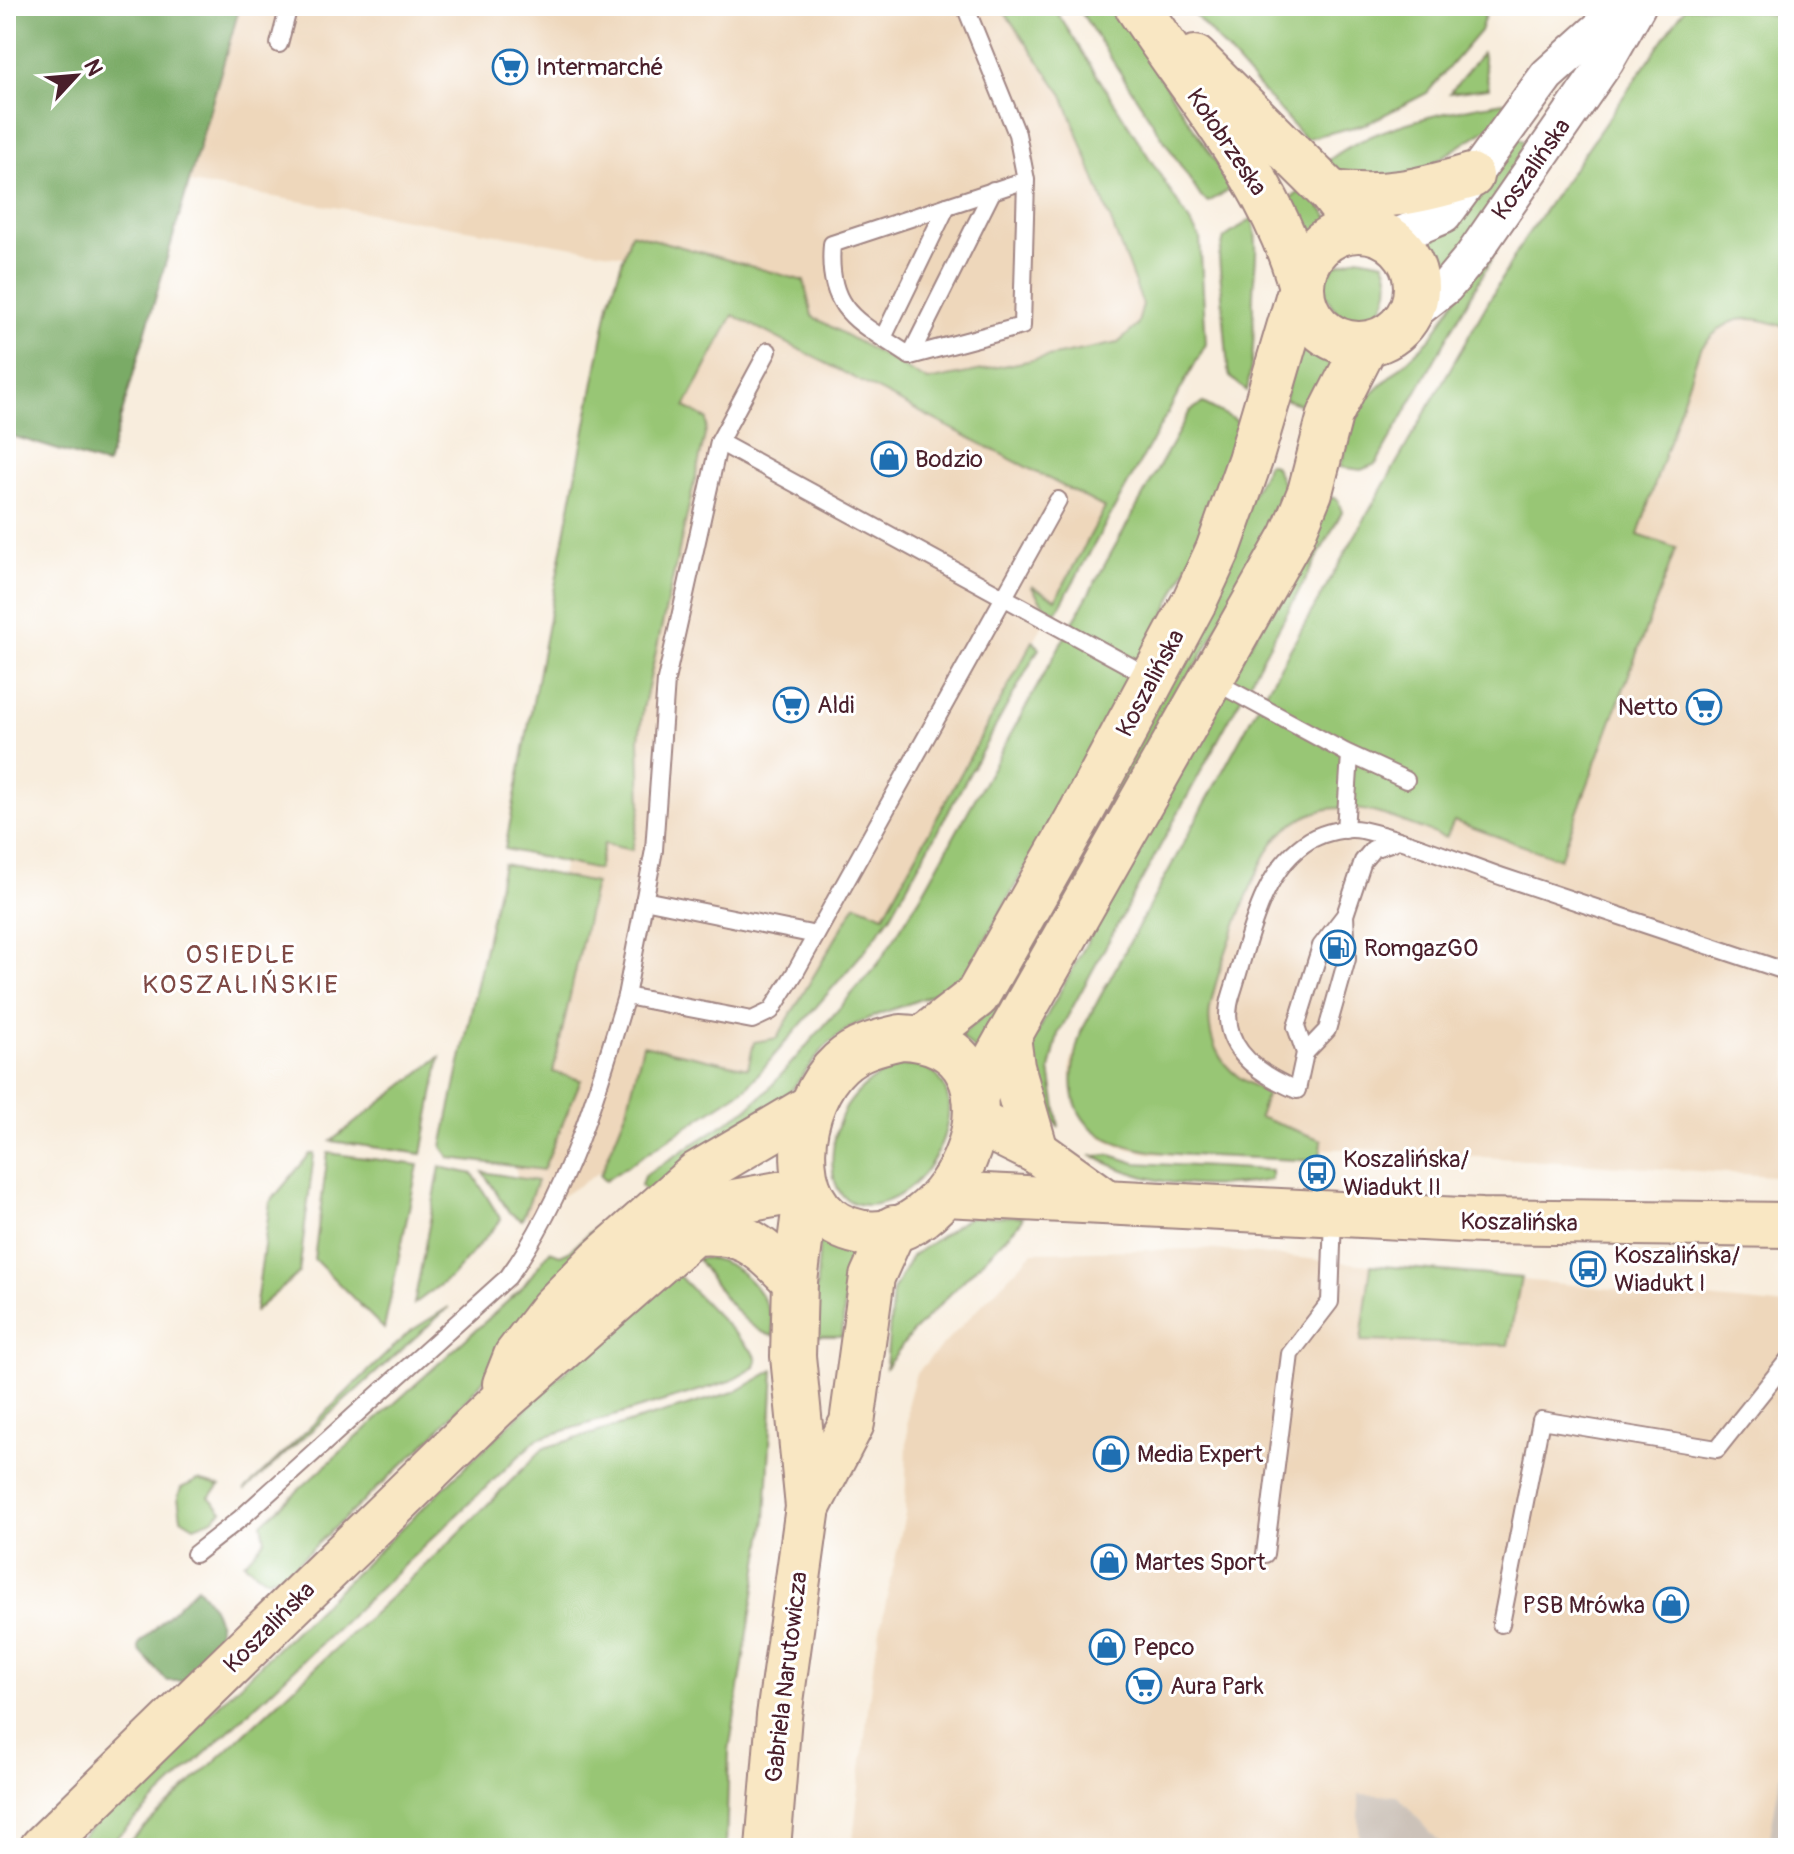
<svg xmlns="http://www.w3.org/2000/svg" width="1794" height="1854" font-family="Pangolin,sans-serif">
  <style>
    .built { fill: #eed7bb }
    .industrial { fill: #ccc2b9 }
    .green { fill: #98c674; stroke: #717250; stroke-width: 2 }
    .forest { fill: #7aab66; stroke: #626548; stroke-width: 2 }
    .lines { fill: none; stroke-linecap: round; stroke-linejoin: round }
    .lane-casing { stroke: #a18684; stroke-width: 20 }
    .street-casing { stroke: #a18684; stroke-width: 38 }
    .secondary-casing { stroke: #a18684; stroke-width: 48 }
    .lane { stroke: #fff; stroke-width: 16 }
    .street { stroke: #fff; stroke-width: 34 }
    .secondary { stroke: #f9e7c3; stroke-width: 44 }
    .labels { text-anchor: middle; stroke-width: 6; stroke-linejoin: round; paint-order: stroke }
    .poi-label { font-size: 24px; fill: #4a1f2b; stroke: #fff; text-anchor: start }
    .street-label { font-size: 24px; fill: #4a1f2b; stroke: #fff }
    .neighbourhood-label { font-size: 26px; letter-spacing: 2px; fill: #7e4844; stroke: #fff }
  </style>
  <rect width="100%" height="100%" fill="#fff"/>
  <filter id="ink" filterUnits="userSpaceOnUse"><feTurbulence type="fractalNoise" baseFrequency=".0125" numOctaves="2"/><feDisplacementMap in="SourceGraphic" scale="16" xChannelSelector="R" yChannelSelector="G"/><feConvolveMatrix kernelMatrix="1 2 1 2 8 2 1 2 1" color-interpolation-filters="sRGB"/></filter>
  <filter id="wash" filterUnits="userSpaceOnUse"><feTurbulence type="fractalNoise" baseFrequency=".006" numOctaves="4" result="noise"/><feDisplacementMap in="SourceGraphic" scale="32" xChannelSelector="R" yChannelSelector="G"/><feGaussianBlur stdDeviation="1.8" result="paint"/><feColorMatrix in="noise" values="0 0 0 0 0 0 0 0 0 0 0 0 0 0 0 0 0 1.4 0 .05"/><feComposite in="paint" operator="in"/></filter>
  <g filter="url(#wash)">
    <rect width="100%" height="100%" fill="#f8eddd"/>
    <g class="built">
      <polygon points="240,6 1006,6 1069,98 1173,387 884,915 742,1080 527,1219 506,1127 694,267 190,183"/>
      <polygon points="1686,6 1788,6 1788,1177 1361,1149 1321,1149 1320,1161 1150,1154 1120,1147 1101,1137 1085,1120 1072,1092 1070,1065 1081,1032 1258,706 1523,241"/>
      <polygon points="1206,1249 1788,1306 1788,1729 1768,1848 1445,1848 1398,1796 1359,1795 1359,1848 852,1848 874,1658 905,1514 908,1402 916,1373 1033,1252"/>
    </g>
    <g class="industrial">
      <polygon points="1788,1729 1788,1848 1768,1848"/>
      <polygon points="1359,1794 1398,1796 1445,1848 1359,1848"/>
    </g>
    <g class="green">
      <polygon points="1000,6 1053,6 1200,238 1206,344 1056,613 1043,604 1031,586 1056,599 1105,508 733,315 685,407 707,419 707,426 643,709 639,739 641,806 632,850 604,844 598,870 505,849 609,303 631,233 804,281 812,316 928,381 1118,343 1137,326 1143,305 1063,95"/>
      <polygon points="1077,6 1113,6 1233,188 1208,202 1201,197"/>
      <polygon points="1187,6 1481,6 1485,16 1480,31 1427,93 1366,124 1305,139"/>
      <path d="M1723,6L1788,18V328C1746,313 1727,314 1699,351L1638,535L1676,548L1560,859L1454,821L1446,838C1409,825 1368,803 1328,809C1308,813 1290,824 1276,839C1256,863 1215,976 1210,1009C1208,1022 1211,1040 1217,1051C1227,1073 1247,1083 1267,1093L1259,1117L1322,1140L1320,1161C1283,1159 1246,1158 1209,1156C1122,1152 1046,1142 1081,1032L1258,706L1523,241L1685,8Z"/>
      <polygon points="1482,53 1489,88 1450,93"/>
      <path d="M1504,102L1509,105L1496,123L1411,177L1400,179L1326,170L1322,166C1363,128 1450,110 1504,102Z"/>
      <polygon points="1515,135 1531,147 1453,261 1431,279 1427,258 1415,237"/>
      <polygon points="1305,188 1332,221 1308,236 1290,199"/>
      <path d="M1253,218C1261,257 1251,277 1253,311C1255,340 1252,362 1247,391L1230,377L1228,370L1219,257L1224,238Z"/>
      <polygon points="1492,241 1497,249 1376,464 1361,470 1340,467 1358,411 1369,397 1431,338"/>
      <path d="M1358,257L1384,262C1395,286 1385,312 1364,326C1341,319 1327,307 1322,282L1336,265Z"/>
      <polygon points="1304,338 1323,354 1341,362 1311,408 1284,399"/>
      <path d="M1203,403L1239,422L1211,514L1162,620L971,966C931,1009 881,1003 838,1036C811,1056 799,1087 774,1109C737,1143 691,1170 651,1200L641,1185L644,1176L747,1109L767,1091L878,964L921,896L1190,411Z"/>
      <polygon points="1268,463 1274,465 1283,484 1291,486 1282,511 980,1055 960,1036 992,1008"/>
      <polygon points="1331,497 1338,500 1342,512 1058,1034 1050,1070 1059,1128 1035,1097 1028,1050"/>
      <polygon points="1033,641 1039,648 891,915 867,948 747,1087 605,1181 600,1176 627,1110 643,1045 748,1068 754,1042 777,1038 856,904 884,915"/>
      <polygon points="503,864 595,883 553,1072 581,1080 543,1170 450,1158 442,1147"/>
      <polygon points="440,1057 422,1154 331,1141"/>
      <path d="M901,1066C987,1058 944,1200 869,1205C818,1208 830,1132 847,1106C860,1087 879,1073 901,1066Z"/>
      <polygon points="328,1153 418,1165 384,1329 314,1259"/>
      <polygon points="310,1154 314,1154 299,1273 255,1311 270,1202"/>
      <path d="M1111,1155L1136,1163L1271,1170V1180C1206,1191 1152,1187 1093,1156Z"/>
      <polygon points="440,1167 473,1174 501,1220 452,1276 414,1304"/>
      <polygon points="483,1172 537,1181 522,1220 509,1212"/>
      <polygon points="615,1210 627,1222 535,1311 480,1384 432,1437 285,1574 266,1579 244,1563 265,1540 262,1523 520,1290 550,1251 560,1255 569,1251"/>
      <polygon points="1023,1216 1019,1224 911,1334 886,1367 893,1291 912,1256 969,1217"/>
      <polygon points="820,1236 852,1253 847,1274 842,1336 813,1336"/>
      <path d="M697,1258C739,1256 772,1296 774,1336C745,1332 713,1282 697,1258Z"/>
      <polygon points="1371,1265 1521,1278 1508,1345 1361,1341"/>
      <polygon points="675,1272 754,1353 757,1360 755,1367 731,1381 537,1439 105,1848 70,1848 568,1368"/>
      <polygon points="449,1307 244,1491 409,1332"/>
      <polygon points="774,1370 766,1519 729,1751 726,1848 122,1848 453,1539 544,1448 737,1391"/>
      <polygon points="198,1480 220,1486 209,1497 222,1511 213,1519 194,1526 181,1518 178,1497 181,1488"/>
    </g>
    <g class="forest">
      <polygon points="6,6 240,6 107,465 6,434"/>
      <path d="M197,1587C234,1626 219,1646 186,1681H167L139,1650V1644Z"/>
    </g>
  </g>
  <g filter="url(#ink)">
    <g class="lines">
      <g class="lane-casing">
        <g id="lane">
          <path d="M965,6L1017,134L1026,180L832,244C826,313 860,322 910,356L1022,326L1026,180"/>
          <polyline points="279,44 289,6"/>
          <polyline points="883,338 947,206"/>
          <polyline points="768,351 719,442 1152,678"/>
          <polyline points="910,356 993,190"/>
          <polyline points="1212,680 1345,752 1406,780"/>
          <polyline points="1345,830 1350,755"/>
          <path d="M1396,841L1373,849L1363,861L1345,915L1321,946L1296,1027L1305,1053L1297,1090C1255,1073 1215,1044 1232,993C1249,941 1260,870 1310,840C1325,832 1345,827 1362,830C1411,841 1459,862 1506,878C1600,909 1694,941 1788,972"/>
          <polyline points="644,900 816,935"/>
          <polyline points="626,996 654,850 666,680 719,442"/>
          <polyline points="1305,1053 1327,1030 1347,959 1345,915"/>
          <path d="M195,1554L241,1518L508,1277C567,1196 598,1091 626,996L752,1020L771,1011L795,973L1058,500"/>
          <polyline points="1265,1554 1290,1354 1330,1302 1333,1216"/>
          <polyline points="1501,1624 1541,1420 1717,1449 1788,1360"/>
        </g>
      </g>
      <g class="street-casing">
        <g id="street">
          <polyline points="1389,239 1444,216 1547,75 1624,6"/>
          <polyline points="1408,317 1446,287 1472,256 1606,62 1638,6"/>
        </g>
      </g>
      <g class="secondary-casing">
        <g id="secondary">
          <path d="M1137,6C1195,95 1273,182 1301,287"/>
          <polyline points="1195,58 1331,193 1359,230"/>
          <path d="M1331,193C1383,200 1421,191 1471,176"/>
          <circle cx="1359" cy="287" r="57"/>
          <path d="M901,1037C1046,1041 954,1268 848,1229C782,1205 797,1102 840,1063C857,1047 879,1042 901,1037Z"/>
          <polyline points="1008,1037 1012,1067 1036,1151"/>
          <polyline points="923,1038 977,996 1082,811 1194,602 1218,550 1250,460 1301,287"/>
          <polyline points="975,1096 1292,536 1310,492 1330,415 1366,344"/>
          <polyline points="977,1122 1036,1151 1107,1202"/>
          <polyline points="945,1194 1481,1221 1788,1225"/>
          <path d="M696,1233C746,1229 761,1248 795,1281"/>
          <polyline points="505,1384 516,1356 552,1309 600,1260 697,1174 809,1108"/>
          <polyline points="808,1507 852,1423 872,1277 894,1228"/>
          <polyline points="42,1848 496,1406 719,1210 734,1202 807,1189"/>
          <polyline points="768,1848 779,1716 808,1507 793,1356 795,1281 807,1189"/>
        </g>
      </g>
      <use href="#lane" class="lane"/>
      <use href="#street" class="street"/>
      <use href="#secondary" class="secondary"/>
    </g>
  </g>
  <defs>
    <g id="supermarket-ring" transform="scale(1.8)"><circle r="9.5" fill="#fff" stroke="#1f6fb2" stroke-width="1.5"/><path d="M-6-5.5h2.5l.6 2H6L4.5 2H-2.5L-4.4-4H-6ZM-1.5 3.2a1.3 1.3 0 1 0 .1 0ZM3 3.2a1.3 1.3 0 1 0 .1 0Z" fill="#1f6fb2"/></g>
    <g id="shop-ring" transform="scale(1.8)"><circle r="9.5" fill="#fff" stroke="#1f6fb2" stroke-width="1.5"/><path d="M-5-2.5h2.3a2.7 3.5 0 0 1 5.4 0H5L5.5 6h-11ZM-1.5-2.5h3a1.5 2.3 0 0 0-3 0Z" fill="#1f6fb2"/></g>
    <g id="fuel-ring" transform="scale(1.8)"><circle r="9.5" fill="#fff" stroke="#1f6fb2" stroke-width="1.5"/><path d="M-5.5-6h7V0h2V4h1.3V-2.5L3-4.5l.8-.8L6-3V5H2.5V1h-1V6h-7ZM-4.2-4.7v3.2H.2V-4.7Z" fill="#1f6fb2"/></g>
    <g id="bus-ring" transform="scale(1.8)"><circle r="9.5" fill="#fff" stroke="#1f6fb2" stroke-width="1.5"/><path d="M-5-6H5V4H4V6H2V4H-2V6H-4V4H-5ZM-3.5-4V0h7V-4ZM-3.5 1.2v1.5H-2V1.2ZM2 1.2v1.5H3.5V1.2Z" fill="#1f6fb2"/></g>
  </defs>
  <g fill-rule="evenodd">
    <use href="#supermarket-ring" x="510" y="67"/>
    <use href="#shop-ring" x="889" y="459"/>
    <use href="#supermarket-ring" x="791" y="705"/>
    <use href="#supermarket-ring" x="1704" y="707"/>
    <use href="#fuel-ring" x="1338" y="948"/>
    <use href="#bus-ring" x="1317" y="1173"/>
    <use href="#bus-ring" x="1588" y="1269"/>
    <use href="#shop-ring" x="1111" y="1454"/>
    <use href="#shop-ring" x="1109" y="1562"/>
    <use href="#shop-ring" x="1671" y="1605"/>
    <use href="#shop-ring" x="1107" y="1647"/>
    <use href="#supermarket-ring" x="1144" y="1686"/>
  </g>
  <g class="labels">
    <g class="poi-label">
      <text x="536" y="75">Intermarché</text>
      <text x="915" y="467">Bodzio</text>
      <text x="817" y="713">Aldi</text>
      <text x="1678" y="715" text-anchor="end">Netto</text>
      <text x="1364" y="956">RomgazGO</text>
      <text x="1343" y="1167">Koszalińska/<tspan x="1343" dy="28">Wiadukt II</tspan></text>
      <text x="1614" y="1263">Koszalińska/<tspan x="1614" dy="28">Wiadukt I</tspan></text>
      <text x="1137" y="1462">Media Expert</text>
      <text x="1135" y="1570">Martes Sport</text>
      <text x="1645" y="1613" text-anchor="end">PSB Mrówka</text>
      <text x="1133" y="1655">Pepco</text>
      <text x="1170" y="1694">Aura Park</text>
    </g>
    <g class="street-label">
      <text transform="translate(1227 142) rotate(56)" y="8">Kołobrzeska</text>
      <text transform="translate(1531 169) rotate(-55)" y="8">Koszalińska</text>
      <text transform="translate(1150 683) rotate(-62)" y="8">Koszalińska</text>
      <text transform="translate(1519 1222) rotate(1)" y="8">Koszalińska</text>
      <text transform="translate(269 1627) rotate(-45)" y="8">Koszalińska</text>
      <text transform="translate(786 1677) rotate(-83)" y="8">Gabriela Narutowicza</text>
    </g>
    <g class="neighbourhood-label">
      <text x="241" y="963">OSIEDLE<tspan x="241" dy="30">KOSZALIŃSKIE</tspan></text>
    </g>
  </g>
  <rect width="1794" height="1854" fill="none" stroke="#fff" stroke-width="32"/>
  <g transform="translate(76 76) rotate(64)" stroke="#ffffff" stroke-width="6" paint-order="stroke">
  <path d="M0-6L14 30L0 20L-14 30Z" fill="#4a1f2b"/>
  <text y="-12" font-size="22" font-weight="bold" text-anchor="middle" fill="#4a1f2b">N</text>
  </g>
</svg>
